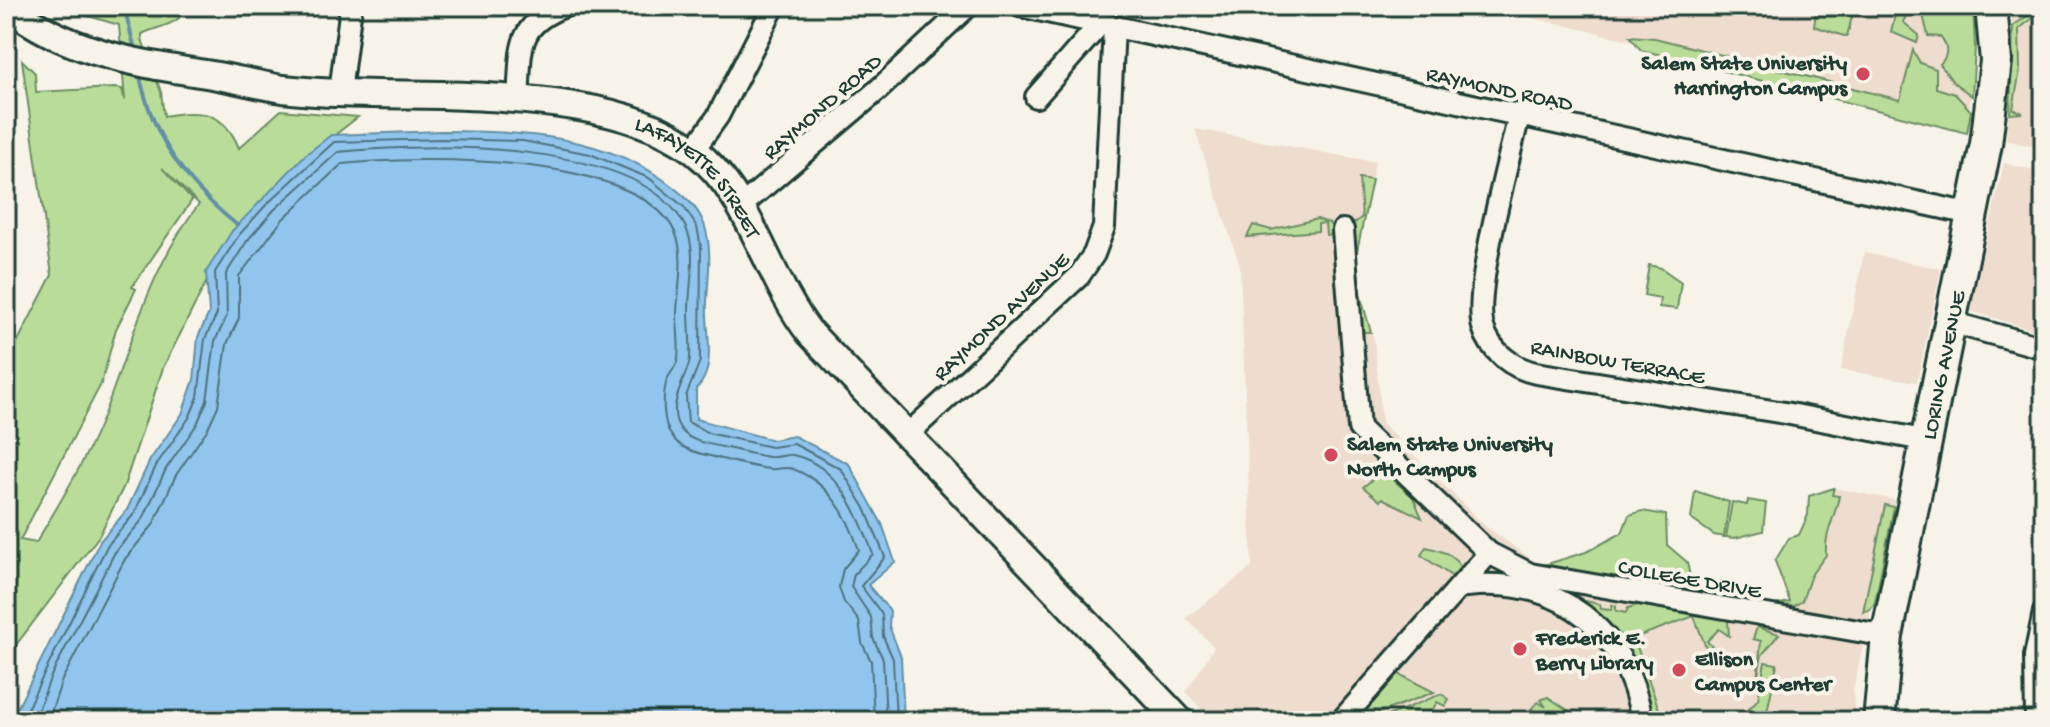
<svg xmlns="http://www.w3.org/2000/svg" width="2050" height="727" font-family="'Gochi Hand',sans-serif">
  <style>
    .built { fill: #eedcce }
    .green { fill: #b9dd98; stroke: #6c8d66; stroke-width: 2; fill-rule: evenodd }
    .water { fill: #91c5ee; stroke: #638fa4; stroke-width: 2 }
    .lines { fill: none; stroke-linecap: round; stroke-linejoin: round }
    .shore { stroke: #4d737e; stroke-width: 2 }
    .stream { stroke: #638fa4; stroke-width: 4 }
    .minor-casing { stroke: #1f3d34; stroke-width: 26 }
    .major-casing { stroke: #1f3d34; stroke-width: 32 }
    .highway-casing { stroke: #1f3d34; stroke-width: 36 }
    .minor { stroke: #f7f3e8; stroke-width: 20 }
    .major { stroke: #f7f3e8; stroke-width: 26 }
    .highway { stroke: #f7f3e8; stroke-width: 30 }
    .poi-dot { fill: #d1495b; stroke: #f7f3e8; stroke-width: 3 }
    .labels { text-anchor: middle; stroke-width: 8; stroke-linejoin: round; paint-order: stroke }
    .poi-label { font-size: 22px; font-weight: bold; fill: #1f3d34; stroke: #f7f3e8; text-anchor: start }
    .street-label { font-size: 22px; fill: #1f3d34; stroke: #f7f3e8 }
  </style>
  <rect width="100%" height="100%" fill="#f7f3e8"/>
  <filter id="ink" filterUnits="userSpaceOnUse"><feTurbulence type="fractalNoise" baseFrequency=".0125" numOctaves="2"/><feDisplacementMap in="SourceGraphic" scale="16" xChannelSelector="R" yChannelSelector="G"/><feConvolveMatrix kernelMatrix="1 2 1 2 8 2 1 2 1" color-interpolation-filters="sRGB"/></filter>
  <g filter="url(#ink)">
    <g class="built">
      <polygon points="1481,6 1973,6 1975,59 1967,133 1633,41"/>
      <polygon points="2011,6 2044,6 2044,149 2006,140 2014,60"/>
      <polygon points="1195,129 1375,162 1353,270 1374,340 1382,423 1484,525 1541,566 1782,605 1790,603 1826,526 1834,488 1895,500 1853,691 1855,721 1212,721 1186,692 1214,647 1186,618 1252,567 1240,266"/>
      <polygon points="2004,163 2044,173 2044,293 2034,330 1970,311"/>
      <polygon points="1864,253 1941,269 1917,382 1841,370"/>
    </g>
    <g class="green">
      <path d="M54,6H177L179,18C169,27 155,27 142,34V39L161,92L164,116C200,109 224,111 239,148L281,110L358,117L309,155L232,231L163,368L124,486L99,536L6,658V364L52,275L22,60L35,73L36,92L114,88L122,89L125,101L119,25ZM162,168L199,204C150,267 131,345 103,417C85,462 60,502 36,543L20,540L101,384L116,329L136,289L132,287L192,200Z"/>
      <polygon points="1817,6 1854,8 1847,37 1814,26"/>
      <polygon points="1897,6 1911,6 1903,22 1919,35 1917,43 1891,32"/>
      <path d="M1921,6H1973L1975,47L1972,96L1953,82L1940,64C1949,55 1948,46 1940,37L1928,36Z"/>
      <polygon points="2041,6 2044,9 2019,29 2020,70 2013,109 2023,113 2010,114 2013,26"/>
      <polygon points="1630,36 1655,38 1900,100 1913,50 1920,63 1936,69 1936,88 1955,94 1971,111 1967,133 1641,50"/>
      <polygon points="1359,178 1372,180 1353,270 1371,332 1359,332 1352,225 1362,217"/>
      <polygon points="1317,219 1329,223 1336,234 1326,235 1325,223 1318,224 1318,231 1247,237 1253,225 1271,230"/>
      <polygon points="1649,265 1661,268 1681,282 1677,309 1659,307 1660,298 1644,295"/>
      <polygon points="1383,471 1413,497 1422,518 1382,498 1380,501 1363,487"/>
      <path d="M1834,488L1832,495L1839,496C1835,518 1824,534 1826,555L1811,575L1802,601L1794,606L1774,605L1790,602L1775,561L1789,538L1799,535L1808,515L1809,496Z"/>
      <polygon points="1695,491 1729,502 1724,537 1714,535 1691,519"/>
      <polygon points="1748,500 1766,503 1763,531 1735,538 1726,537 1732,502 1747,505"/>
      <polygon points="1885,505 1894,507 1875,602 1871,609 1863,612"/>
      <polygon points="1642,511 1666,515 1667,545 1687,562 1693,592 1541,566 1586,552 1622,533 1629,515"/>
      <path d="M1426,547C1439,550 1455,554 1460,567L1453,577L1421,555Z"/>
      <polygon points="1571,598 1600,604 1601,609 1611,610 1612,605 1616,606 1616,611 1626,613 1628,608 1638,605 1728,620 1729,636 1719,629 1707,641 1715,650 1708,653 1694,616 1634,638 1663,721 1648,721"/>
      <polygon points="1757,627 1779,634 1762,655 1757,680 1761,641 1753,639"/>
      <polygon points="1765,662 1777,664 1766,717 1799,721 1738,721 1758,699"/>
      <polygon points="1395,672 1434,692 1358,721 1355,718"/>
      <polygon points="1441,694 1449,699 1445,706 1437,702 1426,721 1375,721"/>
      <polygon points="1548,697 1584,721 1524,719 1530,712 1540,717 1531,709 1538,702 1546,707 1541,700"/>
    </g>
    <path class="water" d="M442,131C522,131 608,135 673,187C686,197 698,208 704,224C713,249 708,276 707,302C705,329 718,369 696,389V419L773,440L794,436L849,464L882,524L895,562L868,585L890,611L889,626L901,657L904,721H11L100,541L127,510L150,460L182,414L194,380L198,337L209,313L206,272L232,231L304,156L331,135Z"/>
    <g class="lines">
      <g class="shore">
        <polyline points="21,721 107,546 134,514 157,464 189,418 198,397 205,339 217,314 215,272 239,235 267,204 334,142 442,139 523,141 590,154 649,178 684,207 697,227 701,247 700,361 686,396 688,422 708,433 771,447 794,444 841,469 865,508 885,557 861,586 882,614 883,636 893,659 896,721"/>
        <path d="M34,721L51,676L115,552L143,519L166,469L197,424L207,401L215,341L227,316L226,274L247,241L274,210L338,152C422,143 641,138 685,226C698,251 689,283 689,310C689,326 691,342 690,358C688,378 662,409 683,432C692,442 710,444 722,447C738,450 754,455 769,457C777,458 786,454 793,455C839,465 859,515 873,554L854,574L851,587L871,617L873,638L883,659L886,721"/>
        <path d="M48,721L62,680L125,559L153,525L176,475L207,430L218,406L227,344L239,318V276L283,219L342,164C417,156 637,152 675,232C686,257 677,290 677,316C677,330 680,344 678,358C677,367 670,372 667,380C662,396 662,425 673,438C682,449 697,453 710,456C730,461 750,467 770,469C778,470 786,466 793,469C829,482 848,516 859,550L843,569L839,587L844,602L859,621L862,643L871,661L874,721"/>
      </g>
      <g class="stream">
        <polyline points="124,6 135,50"/>
        <path d="M139,71C150,134 187,185 237,225"/>
      </g>
      <g class="minor-casing">
        <g id="minor">
          <polyline points="1020,6 1971,214"/>
          <polyline points="340,92 351,6"/>
          <polyline points="1036,97 1100,24"/>
          <path d="M518,98C522,50 514,25 565,6"/>
          <path d="M1519,115C1509,160 1473,290 1483,327C1490,351 1512,368 1536,373L1785,413L1928,441"/>
          <polyline points="693,151 718,116 774,6"/>
          <polyline points="740,207 879,89 968,6"/>
          <polyline points="1343,230 1359,428 1489,553 1530,574 1887,636"/>
          <polyline points="1950,322 2044,348"/>
          <polyline points="908,434 1079,276 1094,254 1104,227 1114,27"/>
          <path d="M1466,586C1559,576 1627,629 1642,721"/>
          <polyline points="1341,721 1489,553"/>
          <polyline points="2036,721 2035,656 2044,612"/>
        </g>
      </g>
      <g class="major-casing">
        <g id="major">
          <path id="s1" d="M8,6C65,52 135,63 206,74C232,78 258,85 283,89C335,95 389,94 441,95C517,98 630,102 693,150C752,195 766,277 810,333L1180,721"/>
        </g>
      </g>
      <g class="highway-casing">
        <g id="highway">
          <path id="s2" d="M1879,721L1887,636L1986,144L1996,61L1991,6"/>
        </g>
      </g>
      <use href="#minor" class="minor"/>
      <use href="#major" class="major"/>
      <use href="#highway" class="highway"/>
    </g>
  </g>
  <g class="poi-dot">
    <circle cx="1863" cy="74" r="8"/>
    <circle cx="1331" cy="455" r="8"/>
    <circle cx="1520" cy="649" r="8"/>
    <circle cx="1679" cy="670" r="8"/>
  </g>
  <g class="labels">
    <g class="poi-label">
      <text x="1847" y="69" text-anchor="end">Salem State University<tspan x="1847" dy="25">Harrington Campus</tspan></text>
      <text x="1347" y="450">Salem State University<tspan x="1347" dy="25">North Campus</tspan></text>
      <text x="1536" y="644">Frederick E.<tspan x="1536" dy="25">Berry Library</tspan></text>
      <text x="1695" y="665">Ellison<tspan x="1695" dy="25">Campus Center</tspan></text>
    </g>
    <g class="street-label">
      <text transform="translate(1500 87) rotate(12)" y="8">RAYMOND ROAD</text>
      <text transform="translate(821 105) rotate(-41)" y="8">RAYMOND ROAD</text>
      <text dy="8" stroke="none"><textPath href="#s1" startOffset="732">LAFAYETTE STREET</textPath></text>
      <text transform="translate(1000 315) rotate(-43)" y="8">RAYMOND AVENUE</text>
      <text transform="translate(1618 360) rotate(10)" y="8">RAINBOW TERRACE</text>
      <text dy="8" stroke="none"><textPath href="#s2" startOffset="362">LORING AVENUE</textPath></text>
      <text transform="translate(1690 577) rotate(10)" y="8">COLLEGE DRIVE</text>
    </g>
  </g>
  <rect width="2050" height="727" fill="none" stroke="#f7f3e8" stroke-width="32"/>
  <rect x="16" y="16" width="2018" height="695" fill="none" stroke="#1f3d34" stroke-width="3" filter="url(#ink)"/>
</svg>
